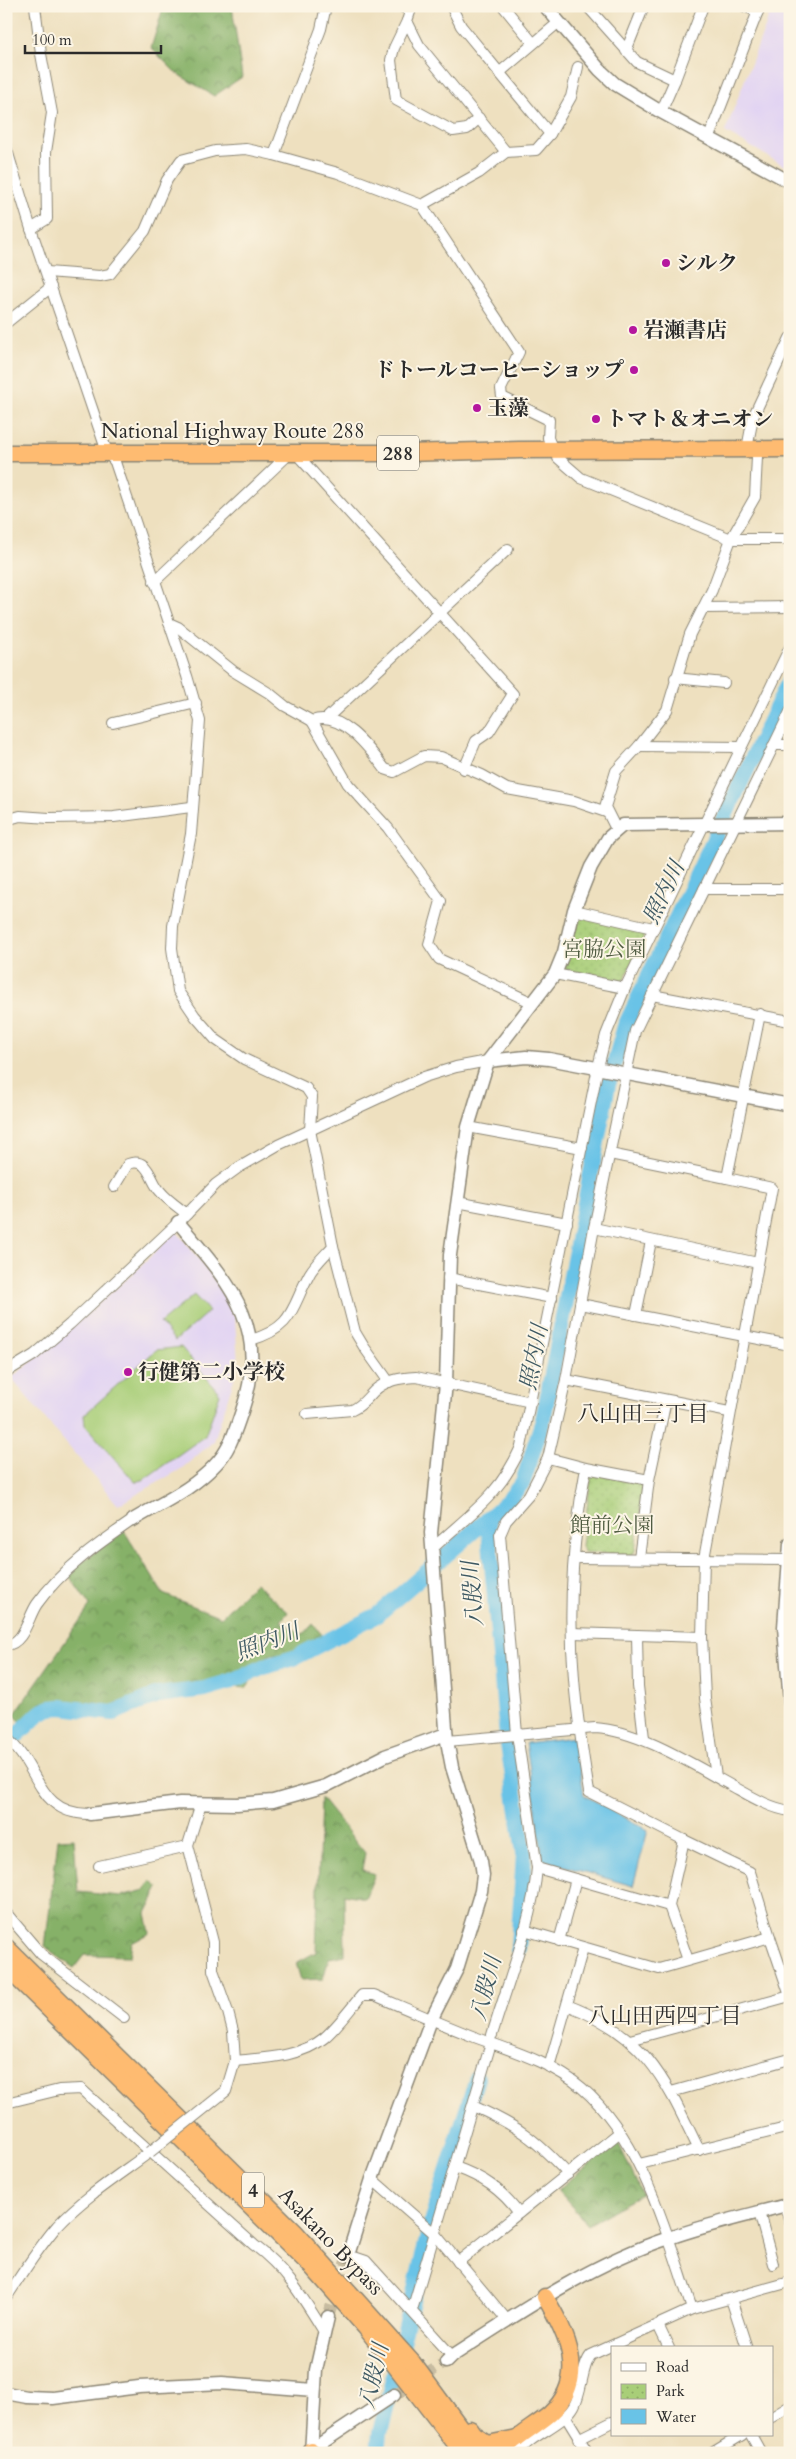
<svg xmlns="http://www.w3.org/2000/svg" width="796" height="2459" font-family="Cardo,'Noto Serif JP',serif">
  <style>
    .built { fill: #e2d4f3 }
    .forest { fill: url(#forest-crowns); stroke: #586e4a }
    .park { fill: url(#park-dots); stroke: #6a7c52 }
    .garden { fill: #a8ce78; stroke: #6a7c52 }
    .water { fill: #69c3e7; stroke: #4a7789 }
    .lines { fill: none; stroke-linecap: round; stroke-linejoin: round }
    .river { stroke: #69c3e7; stroke-width: 16 }
    .tertiary-tunnel { stroke: #c7bca1; stroke-width: 12; stroke-dasharray: 12 6; stroke-linecap: butt }
    .minor-casing { stroke: #8c8675; stroke-width: 12 }
    .tertiary-casing { stroke: #8c8675; stroke-width: 15 }
    .trunk-casing { stroke: #8c8675; stroke-width: 19 }
    .minor { stroke: #fff; stroke-width: 10 }
    .tertiary { stroke: #fff; stroke-width: 12 }
    .trunk { stroke: #febb71; stroke-width: 16 }
    .minor-bridge-casing { stroke: #8c8675; stroke-width: 12; stroke-linecap: butt }
    .minor-bridge { stroke: #fff; stroke-width: 10 }
    .poi-dot { fill: #b5179e; stroke: #fcf5e5; stroke-width: 2 }
    .labels { text-anchor: middle; stroke-width: 4; stroke-linejoin: round; paint-order: stroke }
    .shield { fill: #fcf5e5; stroke: #6a6863; stroke-width: 1 }
    .shield-label { font-size: 20px; font-weight: bold; fill: #2b2b2b }
    .poi-label { font-size: 21px; font-weight: bold; fill: #2b2b2b; stroke: #fcf5e5; text-anchor: start }
    .street-label { font-size: 21px; fill: #2b2b2b; stroke: #fcf5e5 }
    .park-label { font-size: 21px; fill: #505c42; stroke: #fcf5e5 }
    .water-label { font-size: 22px; font-style: italic; fill: #3e5963; stroke: #fcf5e5 }
    .neighbourhood-label { font-size: 22px; fill: #2b2b2b; stroke: #fcf5e5 }
  </style>
  <defs>
    <pattern id="forest-crowns" width="20" height="18" patternUnits="userSpaceOnUse" patternTransform="scale(1.25)"><rect width="20" height="18" fill="#86b168"/><path d="M2 6a3 3 0 1 1 6 0M12 15a3 3 0 1 1 6 0" fill="none" stroke="#6e9056"/></pattern>
    <pattern id="park-dots" width="8" height="8" patternUnits="userSpaceOnUse" patternTransform="scale(1.25)"><rect width="8" height="8" fill="#a8ce78"/><path d="M2 2h.1M6 6h.1" fill="none" stroke="#91b168" stroke-width="1.8" stroke-linecap="round"/></pattern>
  </defs>
  <rect width="100%" height="100%" fill="#fcf5e5"/>
  <filter id="ink" filterUnits="userSpaceOnUse"><feTurbulence type="fractalNoise" baseFrequency=".02" numOctaves="2"/><feDisplacementMap in="SourceGraphic" scale="10" xChannelSelector="R" yChannelSelector="G"/><feConvolveMatrix kernelMatrix="1 2 1 2 8 2 1 2 1" color-interpolation-filters="sRGB"/></filter>
  <filter id="wash" filterUnits="userSpaceOnUse"><feTurbulence type="fractalNoise" baseFrequency=".0096" numOctaves="4" result="noise"/><feDisplacementMap in="SourceGraphic" scale="20" xChannelSelector="R" yChannelSelector="G"/><feGaussianBlur stdDeviation="1.12" result="paint"/><feColorMatrix in="noise" values="0 0 0 0 0 0 0 0 0 0 0 0 0 0 0 0 0 1.4 0 .05"/><feComposite in="paint" operator="in"/></filter>
  <g filter="url(#wash)">
    <rect width="100%" height="100%" fill="#eee0bf"/>
    <g class="built">
      <polygon points="773,6 790,6 790,169 725,132"/>
      <polygon points="176,1231 215,1279 230,1305 235,1318 238,1366 214,1441 181,1469 118,1505 11,1378 38,1357 139,1268"/>
    </g>
    <g class="forest">
      <polygon points="156,6 232,6 242,77 214,96 176,73 151,48 162,12"/>
      <polygon points="123,1529 163,1594 221,1617 255,1583 288,1612 281,1621 303,1635 313,1624 323,1636 294,1655 269,1655 246,1688 211,1684 160,1692 152,1689 112,1710 54,1711 26,1727 14,1715 90,1606 68,1574"/>
      <polygon points="321,1798 365,1853 362,1870 375,1874 365,1898 344,1894 345,1955 329,1958 323,1979 301,1980 296,1963 316,1952"/>
      <polygon points="74,1838 78,1892 121,1896 145,1890 151,1881 159,1888 146,1913 150,1933 132,1943 130,1956 84,1955 74,1968 45,1947 58,1839"/>
      <polygon points="618,2142 642,2194 588,2225 557,2190"/>
    </g>
    <g class="park">
      <polygon points="582,916 644,929 646,932 624,980 620,982 563,969 577,917"/>
      <polygon points="596,1473 640,1482 643,1487 635,1551 632,1555 584,1552 582,1546 591,1477"/>
    </g>
    <g class="garden">
      <polygon points="194,1295 209,1311 175,1341 160,1323"/>
      <polygon points="181,1347 220,1394 205,1436 143,1480 135,1482 85,1425 84,1415 156,1350"/>
    </g>
    <polygon class="water" points="575,1737 584,1795 648,1830 633,1886 543,1860 526,1743"/>
    <g class="lines">
      <g class="river">
        <polyline points="488,1518 507,1737 524,1853 518,1949"/>
        <polyline points="6,1746 40,1713 50,1708 61,1707 113,1713 158,1695 205,1689 232,1681 264,1667 294,1658 377,1615 507,1502 523,1482 543,1420 608,1085 625,1026 790,679"/>
        <polyline points="378,2453 380,2433 431,2223 477,2078"/>
      </g>
    </g>
  </g>
  <g filter="url(#ink)">
    <g class="lines">
      <g class="tertiary-tunnel">
        <polyline points="328,2317 348,2255"/>
        <polyline points="394,2395 446,2362"/>
      </g>
      <g class="minor-casing">
        <g id="minor">
          <polyline points="401,6 410,11"/>
          <polyline points="412,6 407,21 419,45 506,152"/>
          <polyline points="503,6 533,43"/>
          <polyline points="587,6 637,62 675,80 703,6"/>
          <polyline points="744,6 758,12"/>
          <polyline points="407,21 394,48 391,60 396,100 453,131 467,129 479,118"/>
          <polyline points="626,51 644,6"/>
          <polyline points="499,73 559,22"/>
          <polyline points="661,112 675,80"/>
          <polyline points="550,134 571,97 578,67"/>
          <polyline points="709,137 760,6"/>
          <path d="M6,147L31,229L107,452L115,462L187,676L200,721L191,834L173,926L172,948L178,991L195,1016L215,1039L244,1059L306,1088L312,1097L310,1130L333,1246C325,1255 316,1263 310,1273C291,1307 295,1327 251,1340"/>
          <polyline points="274,155 321,29 326,6"/>
          <polyline points="422,205 479,173 506,152 536,150 550,134 461,26 451,6"/>
          <polyline points="31,229 47,219 46,152 52,113 41,54 35,6"/>
          <polyline points="47,272 100,276 110,274 145,231 167,180 181,160 215,151 246,149 274,155 338,173 422,205 519,352 501,389 502,397 549,420 548,438 553,450"/>
          <polyline points="6,323 51,287"/>
          <polyline points="747,449 753,417 790,338"/>
          <polyline points="300,458 513,694 489,732 476,741 464,769"/>
          <polyline points="558,458 581,478 731,539 790,539"/>
          <polyline points="154,582 285,458"/>
          <polyline points="704,608 790,607"/>
          <polyline points="169,623 178,627 233,671 269,693 285,706 312,721 348,784 388,828 441,901 429,944 439,959 533,1003"/>
          <polyline points="675,678 724,683"/>
          <polyline points="328,717 508,549"/>
          <path d="M312,721C341,710 369,748 385,769L394,772L424,756L441,757L482,775L507,789L574,801L606,812"/>
          <polyline points="113,723 196,703"/>
          <polyline points="774,745 790,745"/>
          <polyline points="639,746 741,747"/>
          <polyline points="6,820 20,816 49,818 114,817 191,807"/>
          <polyline points="616,829 605,807 616,771 639,746 667,710 690,634 712,590 731,539 755,497 757,457"/>
          <polyline points="704,889 790,889"/>
          <polyline points="574,910 653,928"/>
          <polyline points="555,974 625,988"/>
          <polyline points="652,995 790,1021"/>
          <polyline points="468,1127 582,1148"/>
          <polyline points="610,1154 727,1178"/>
          <path d="M114,1187L128,1164C149,1156 150,1181 160,1191C167,1200 178,1207 187,1214"/>
          <polyline points="457,1202 567,1223"/>
          <polyline points="594,1228 758,1263"/>
          <polyline points="333,1246 355,1332 364,1347 389,1382"/>
          <polyline points="448,1278 552,1298"/>
          <polyline points="580,1304 790,1345"/>
          <polyline points="636,1315 651,1241"/>
          <polyline points="6,1372 34,1355 70,1324 185,1216 216,1184 238,1168 278,1145 424,1077 456,1067 488,1061"/>
          <polyline points="566,1380 729,1412"/>
          <path d="M307,1414L352,1410C362,1406 367,1398 374,1391C386,1380 400,1378 416,1377L531,1402"/>
          <polyline points="586,1468 649,1480"/>
          <path d="M432,1549C470,1513 499,1497 521,1447L598,1067L606,1035L625,988L790,647"/>
          <polyline points="574,1558 790,1560"/>
          <polyline points="639,1558 649,1480 666,1400"/>
          <polyline points="572,1633 702,1637"/>
          <polyline points="637,1635 638,1686 644,1738"/>
          <path d="M6,1645C24,1644 28,1617 37,1604C62,1569 98,1544 133,1520"/>
          <path d="M6,1738C40,1765 36,1815 90,1814"/>
          <path d="M447,1741L595,1728C641,1731 693,1765 734,1787C752,1797 770,1808 790,1811"/>
          <polyline points="716,1777 705,1698 702,1637 704,1559 772,1188 727,1178 760,1014"/>
          <polyline points="201,1803 188,1845 213,1942 213,1970 228,2012 233,2031 235,2061 226,2091 206,2107"/>
          <polyline points="684,1840 750,1872 770,1937"/>
          <polyline points="99,1866 188,1846"/>
          <polyline points="537,1868 669,1906"/>
          <polyline points="6,1913 41,1954 124,2018"/>
          <polyline points="524,1930 659,1969 770,1937 790,1996"/>
          <polyline points="559,1941 576,1879"/>
          <path d="M688,1960L669,1906L684,1840L589,1792C583,1755 577,1717 574,1679C568,1610 573,1536 586,1468L548,1458L566,1380L594,1228L635,1031L790,712"/>
          <path d="M567,2005C646,2035 664,2077 699,2150"/>
          <path d="M492,2035C507,1985 533,1919 537,1868L517,1734L500,1535L506,1521L529,1495L548,1458"/>
          <polyline points="630,2040 790,1996"/>
          <path d="M235,2061C264,2058 301,2057 324,2038C338,2026 350,2009 362,1995H374C407,2009 439,2023 472,2036C509,2050 552,2062 582,2088C643,2140 667,2236 692,2309L790,2282"/>
          <polyline points="549,2067 583,1948"/>
          <polyline points="671,2092 790,2059"/>
          <path d="M6,2103L59,2090L81,2089L254,2245C286,2269 302,2296 323,2330"/>
          <path d="M473,2106C518,2126 534,2138 568,2174"/>
          <polyline points="639,2164 790,2127"/>
          <path d="M455,2167C483,2177 501,2189 519,2213"/>
          <polyline points="372,2179 435,2234 507,2320"/>
          <polyline points="785,2205 790,2222"/>
          <polyline points="759,2212 773,2264"/>
          <polyline points="348,2255 366,2261 452,2356"/>
          <polyline points="458,2262 620,2132"/>
          <path d="M6,2298C22,2274 38,2248 57,2226C84,2197 119,2175 150,2152"/>
          <polyline points="731,2299 747,2348"/>
          <polyline points="412,2310 491,2043"/>
          <polyline points="658,2325 669,2348"/>
          <polyline points="566,2417 588,2453"/>
          <polyline points="772,2417 790,2406"/>
          <polyline points="751,2435 761,2453"/>
          <polyline points="578,2439 612,2422"/>
          <path d="M519,2453C527,2436 563,2426 574,2406C582,2392 582,2365 591,2355L692,2309"/>
          <polyline points="712,2453 742,2435"/>
        </g>
      </g>
      <g class="tertiary-casing">
        <g id="tertiary">
          <polyline points="545,6 600,70 615,84 661,112 790,182"/>
          <polyline points="488,1061 526,1057 549,1059 790,1105"/>
          <path d="M133,1520C161,1503 193,1489 215,1465C230,1450 235,1431 242,1411C271,1326 230,1284 178,1222"/>
          <polyline points="790,1544 784,1627 790,1703"/>
          <polyline points="90,1814 180,1803 237,1804 273,1801 326,1786 385,1756 446,1734"/>
          <polyline points="348,2255 372,2179 431,2020 457,1969 481,1891 483,1875 481,1861 452,1767 447,1741 431,1533 446,1383 450,1255 468,1127 488,1061 555,974 564,952 574,910 591,867 608,838 623,825 790,823"/>
          <path d="M446,2362L452,2356C520,2312 592,2263 669,2238C708,2224 750,2215 790,2204"/>
          <polyline points="6,2393 27,2397 53,2398 139,2387 222,2383 314,2390"/>
          <polyline points="311,2450 394,2395"/>
          <polyline points="311,2453 316,2370 328,2317"/>
        </g>
      </g>
      <g class="trunk-casing">
        <g id="trunk">
          <polyline points="6,453 405,453 519,450 790,449"/>
          <polyline points="6,1947 296,2233 412,2362 479,2453"/>
          <polyline points="6,1967 313,2268 366,2328 463,2453"/>
          <polyline points="470,2429 474,2435 488,2444 517,2438"/>
          <path d="M510,2444C522,2433 537,2425 550,2414C589,2377 567,2334 545,2297"/>
          <polyline points="311,2450 313,2453"/>
        </g>
      </g>
      <use href="#minor" class="minor"/>
      <use href="#tertiary" class="tertiary"/>
      <use href="#trunk" class="trunk"/>
      <g class="minor-bridge-casing">
        <polyline id="minor-bridge" points="150,2152 206,2107"/>
      </g>
      <use href="#minor-bridge" class="minor-bridge"/>
    </g>
  </g>
  <g class="poi-dot">
    <circle cx="666" cy="263" r="5"/>
    <circle cx="633" cy="330" r="5"/>
    <circle cx="634" cy="370" r="5"/>
    <circle cx="477" cy="408" r="5"/>
    <circle cx="596" cy="419" r="5"/>
    <circle cx="128" cy="1372" r="5"/>
  </g>
  <g class="labels">
    <g class="shield">
      <rect x="377" y="435.5" width="42" height="35" rx="4"/>
      <rect x="242" y="2172.5" width="22" height="35" rx="4"/>
    </g>
    <g class="shield-label">
      <text x="398" y="460">288</text>
      <text x="253" y="2197">4</text>
    </g>
    <g class="poi-label">
      <text x="676" y="270">シルク</text>
      <text x="643" y="337">岩瀬書店</text>
      <text x="624" y="377" text-anchor="end">ドトールコーヒーショップ</text>
      <text x="487" y="415">玉藻</text>
      <text x="606" y="426">トマト＆オニオン</text>
      <text x="138" y="1379">行健第二小学校</text>
    </g>
    <g class="street-label">
      <text x="233" y="438">National Highway Route 288</text>
      <text transform="translate(331 2241) rotate(46)" y="7">Asakano Bypass</text>
    </g>
    <g class="park-label">
      <text x="604" y="956">宮脇公園</text>
      <text x="612" y="1532">館前公園</text>
    </g>
    <g class="water-label">
      <text transform="translate(663 892) rotate(-64)" y="8">照内川</text>
      <text transform="translate(533 1357) rotate(-79)" y="8">照内川</text>
      <text transform="translate(472 1594) rotate(-95)" y="8">八股川</text>
      <text transform="translate(267 1641) rotate(-21)" y="8">照内川</text>
      <text transform="translate(485 1988) rotate(-76)" y="8">八股川</text>
      <text transform="translate(373 2376) rotate(-77)" y="8">八股川</text>
    </g>
    <g class="neighbourhood-label">
      <text x="643" y="1421">八山田三丁目</text>
      <text x="665" y="2023">八山田西四丁目</text>
    </g>
  </g>
  <rect width="796" height="2459" fill="none" stroke="#fcf5e5" stroke-width="25"/>
  <rect x="611" y="2346" width="162" height="90" fill="#fcf5e5" stroke="#a8a49b"/>
  <rect x="621" y="2363" width="25" height="8" fill="#ffffff" stroke="#a8a49b"/>
  <text x="656" y="2372" font-size="15" fill="#2b2b2b">Road</text>
  <rect x="621" y="2384" width="25" height="15" fill="url(#park-dots)" stroke="#a8a49b"/>
  <text x="656" y="2396" font-size="15" fill="#2b2b2b">Park</text>
  <rect x="621" y="2409" width="25" height="15" fill="#69c3e7" stroke="#a8a49b"/>
  <text x="656" y="2422" font-size="15" fill="#2b2b2b">Water</text>
  <path d="M25 45v8h136v-8" fill="none" stroke="#2b2b2b" stroke-width="2.5"/>
  <text x="32" y="45" font-size="15" fill="#2b2b2b" stroke="#fcf5e5" stroke-width="4" paint-order="stroke">100 m</text>
</svg>
